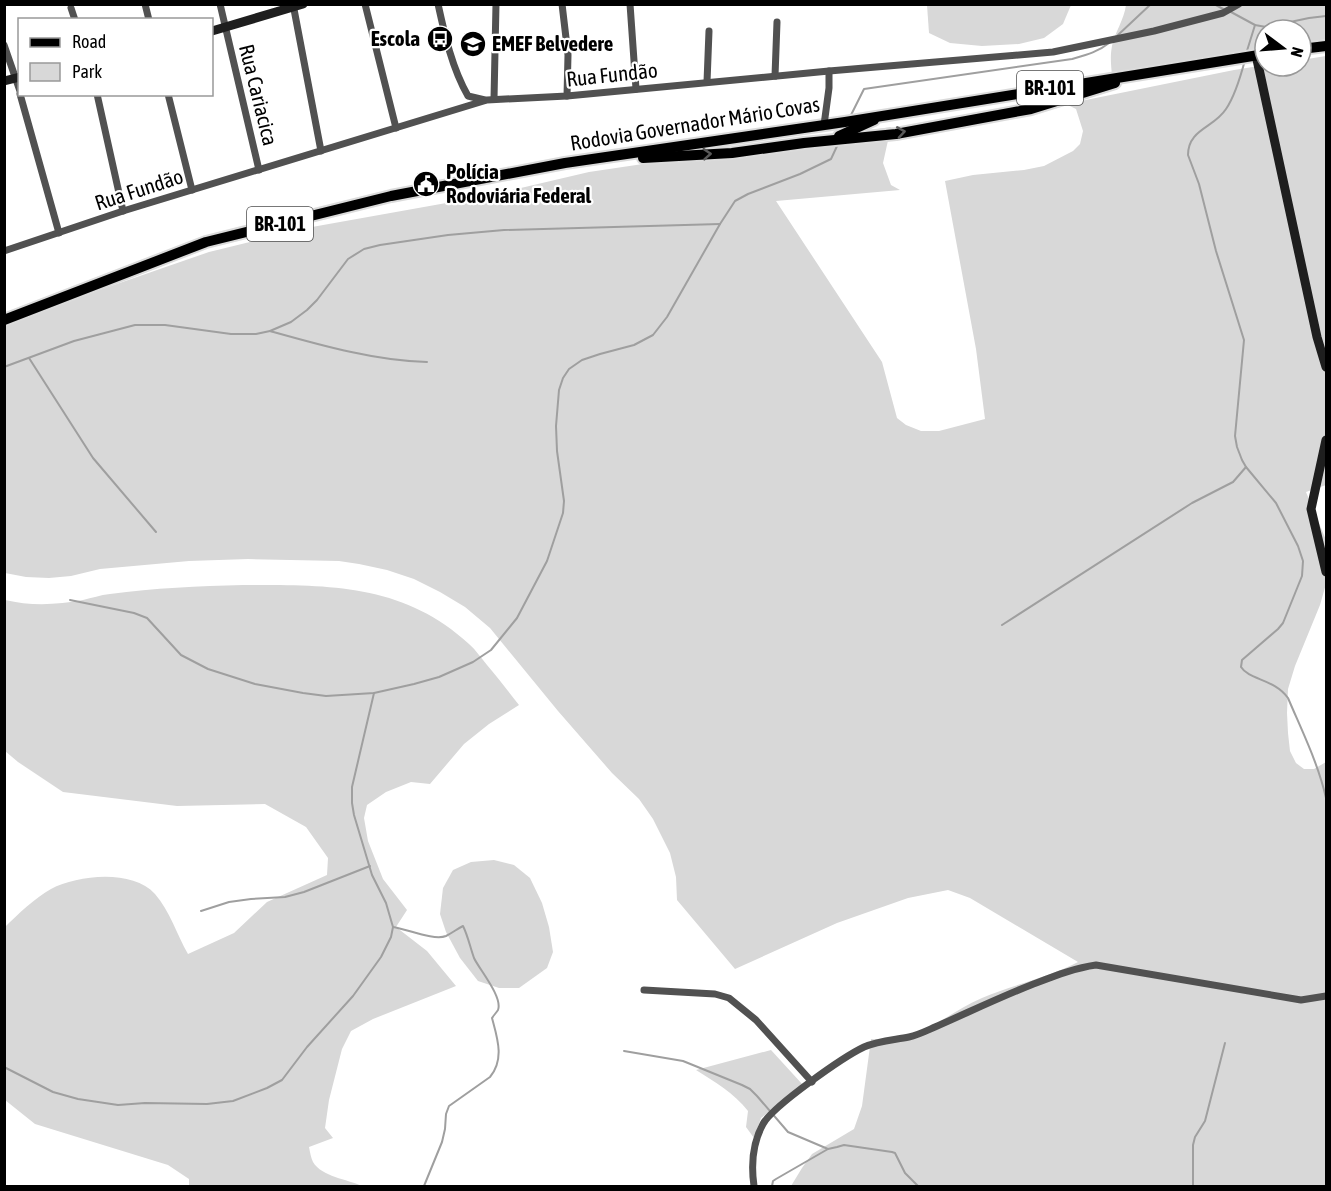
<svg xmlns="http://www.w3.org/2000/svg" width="1331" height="1191" font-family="'Asap Condensed',sans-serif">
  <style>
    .green { fill: #d8d8d8 }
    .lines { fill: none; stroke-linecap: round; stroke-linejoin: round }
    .stream { stroke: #9f9f9f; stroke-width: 2 }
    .primary-casing { stroke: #dbdbdb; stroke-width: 14 }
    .street { stroke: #515151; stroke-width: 7 }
    .secondary { stroke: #1e1e1e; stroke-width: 9 }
    .primary { stroke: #000; stroke-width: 10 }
    .oneway { stroke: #595959 }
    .labels { text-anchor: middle; stroke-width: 4.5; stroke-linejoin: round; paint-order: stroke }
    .shield { fill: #fff; stroke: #4c4c4c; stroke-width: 1.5 }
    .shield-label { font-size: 20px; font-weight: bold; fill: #000 }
    .poi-label { font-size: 21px; font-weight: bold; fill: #000; stroke: #fff; text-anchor: start }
    .street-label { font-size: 21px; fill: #000; stroke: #fff }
  </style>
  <rect width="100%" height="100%" fill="#fff"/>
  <g class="green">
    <polygon points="927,5 927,4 1071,5 1063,24 1044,38 1019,44 982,46 950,43 929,33"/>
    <path d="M1126,5H1326V39L1301,44V30H1265V50L1187,61L1112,75C1111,65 1110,56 1112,46C1115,32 1124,20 1126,5Z"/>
    <path d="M1326,56V485L1306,492L1326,540V584L1320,605L1295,666L1288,689L1287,713L1288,733L1290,751L1296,763L1304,769H1314L1326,762V1186H791L802,1168L812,1154L854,1129L862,1106L871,1039C918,1045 943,1015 982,998C1012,985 1050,977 1078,962L970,898L948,890L908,898L837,923L735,969L677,900L676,877L670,853L653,819L639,799L612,773L558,711L490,628L465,607L440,592L414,579L387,570L359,564L339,561L248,559L189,561L100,569L71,576L49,578L26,577L5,573V325L59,304L209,252L312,227L491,195L589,172L891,127L883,163L891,185L900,190L776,201L882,362L897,418L906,425L921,431H939L985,419L976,349L945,181L973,175L1024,170L1044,166L1073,151L1080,144L1083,131L1076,109L1066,104L1234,70L1265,65L1301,66V60Z"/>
    <path d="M243,585C327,585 403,583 469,644C476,650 481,658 487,665C498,678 508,691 519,705L489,724L464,744L430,784L411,782L386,792L367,805L364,818L368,841L383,879L407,910L396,927L427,951L456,986L373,1019L351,1031L342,1049L329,1100L325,1128L333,1138L309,1147C310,1152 311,1158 313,1162C322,1177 347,1179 362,1186H189V1179L168,1165L35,1124L5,1100V927C17,915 36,897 51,889C78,875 132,869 155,894C170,911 177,935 188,954L234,933L267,902L327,875L328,858L306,827L265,804L177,806L63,792L18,762L5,751V600C30,606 57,605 83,600C92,598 100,595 110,594C154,588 199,586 243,585Z"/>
    <polygon points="494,860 514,865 530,878 542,903 549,927 553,952 547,968 519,988 499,988 478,981 460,958 446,932 440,914 443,888 453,870 471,862"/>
    <path d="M771,1050L803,1085L761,1118L754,1138L746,1127L748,1111C734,1093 715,1082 696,1070Z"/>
  </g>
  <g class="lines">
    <g class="stream">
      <polyline points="1214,4 1225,10"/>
      <polyline points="1231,12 1255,25 1266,27 1309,18 1326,16"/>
      <polyline points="1118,35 1151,4"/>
      <polyline points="1246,54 1255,25"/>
      <path d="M1245,60C1241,75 1235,96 1226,109C1214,128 1188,129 1188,155L1199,184L1216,251L1244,340L1235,436L1237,447L1242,460L1246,467L1276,503L1298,546L1303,561L1302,576L1283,623L1278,629L1242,660L1241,667C1249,680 1275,679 1288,698C1302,731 1318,763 1326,798"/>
      <path d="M850,117L864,89L1072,59C1086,55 1098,52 1109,43"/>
      <path d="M270,331C320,345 376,361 427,362"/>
      <polyline points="29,358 93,458 156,532"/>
      <polyline points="4,367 74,341 135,325 165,325 231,334 256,334 270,331 291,322 307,310 317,300 348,259 364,249 380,245 448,235 504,230 720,224"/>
      <polyline points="70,600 134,613 147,618 181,655 208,669 255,684 303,693 326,696 374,693 414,684 439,677 473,662 491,650 517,618 547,561 563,513 564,501 557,451 556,426 559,390 563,378 569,369 582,360 600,354 634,345 653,335 667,317 720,224 735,201 748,194 800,174 831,159 838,144"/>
      <polyline points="1002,625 1192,503 1233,482 1246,467"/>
      <polyline points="201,911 229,902 251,899 285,897 304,892 370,866"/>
      <path d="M393,927C407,929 434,941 446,936C452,933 457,929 463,926C468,936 470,947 474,958C479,969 503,997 498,1010C496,1013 494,1015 492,1018C497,1037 505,1059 490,1077L449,1106L446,1114L445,1129L442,1142L424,1186"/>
      <polyline points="624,1051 683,1061 742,1085 750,1089 757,1096 788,1132 828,1149"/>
      <polyline points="4,1067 53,1092 78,1099 118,1105 145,1103 207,1104 233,1101 267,1088 282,1080 307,1047 353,996 381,957 391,937 393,927 386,903 372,875 354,815 352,803 352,787 374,693"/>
      <polyline points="772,1186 773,1181 776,1179 828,1149 837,1147 844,1145 892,1152 895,1153 905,1173 918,1186"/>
      <polyline points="1193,1186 1193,1145 1195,1137 1205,1121 1225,1043"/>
    </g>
    <g class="primary-casing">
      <g id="primary">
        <polyline points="1301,49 1326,46"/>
        <polyline points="839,136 874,120"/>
        <polyline points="643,158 732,153 804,143 896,134 1031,109 1115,83"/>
        <polyline points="4,320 206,242 391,196 565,163 845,122 1265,54"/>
      </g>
    </g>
    <g class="street">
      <polyline points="145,4 149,20"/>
      <polyline points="220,4 259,170"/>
      <polyline points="293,4 321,151"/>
      <polyline points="365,4 396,128"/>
      <path d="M438,4C445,36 452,68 468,96L485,100"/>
      <polyline points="562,4 568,55 567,96"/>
      <polyline points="630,4 636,89"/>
      <polyline points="71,8 75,20"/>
      <polyline points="4,45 20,91"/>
      <polyline points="775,76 777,22"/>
      <polyline points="707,82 709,31"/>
      <polyline points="20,94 59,233"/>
      <polyline points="97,94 123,211"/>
      <polyline points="168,94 192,190"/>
      <polyline points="494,99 496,4"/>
      <polyline points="824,125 829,88 829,71"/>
      <polyline points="4,251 123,211 487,100 567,96 829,71 1053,52 1154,31 1223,13 1239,4"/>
      <polyline points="644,990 715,994 729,998 756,1020 812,1082"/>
      <path d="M754,1186C751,1165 752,1144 763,1124C773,1106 843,1057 864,1047C878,1041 894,1040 909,1037C918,1035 926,1031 935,1027C967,1013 998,998 1031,985C1052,977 1074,968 1096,965L1301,1000L1326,996"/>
    </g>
    <g class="secondary">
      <polyline points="212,31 303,4"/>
      <polyline points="1256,55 1317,337 1326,367"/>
      <polyline points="4,81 20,77"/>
      <polyline points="1326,440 1311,509 1326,572"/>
    </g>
    <use href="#primary" class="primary"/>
  </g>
  <defs><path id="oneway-chevron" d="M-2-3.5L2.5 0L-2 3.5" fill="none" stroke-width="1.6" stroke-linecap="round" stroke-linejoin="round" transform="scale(1.5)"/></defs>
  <g class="oneway">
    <use href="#oneway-chevron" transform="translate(901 132) rotate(-9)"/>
    <use href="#oneway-chevron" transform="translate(707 154) rotate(-4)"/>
  </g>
  <defs>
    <g id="bus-disc" transform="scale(1.35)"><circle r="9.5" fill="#000" stroke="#fff"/><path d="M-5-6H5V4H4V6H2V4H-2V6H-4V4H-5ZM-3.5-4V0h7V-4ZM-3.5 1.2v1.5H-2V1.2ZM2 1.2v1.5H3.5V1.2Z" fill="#fff"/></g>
    <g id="school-disc" transform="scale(1.35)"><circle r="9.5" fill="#000" stroke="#fff"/><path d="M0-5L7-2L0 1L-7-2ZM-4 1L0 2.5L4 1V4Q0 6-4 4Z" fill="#fff"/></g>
    <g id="civic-disc" transform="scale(1.35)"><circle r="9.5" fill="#000" stroke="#fff"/><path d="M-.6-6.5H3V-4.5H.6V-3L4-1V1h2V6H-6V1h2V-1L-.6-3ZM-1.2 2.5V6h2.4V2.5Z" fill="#fff"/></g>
  </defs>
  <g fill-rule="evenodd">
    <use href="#bus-disc" x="440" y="39"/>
    <use href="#school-disc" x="473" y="44"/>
    <use href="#civic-disc" x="426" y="184"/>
  </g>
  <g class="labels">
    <g class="shield">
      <rect x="1017" y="71" width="66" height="34" rx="4.5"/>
      <rect x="247" y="207" width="66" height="34" rx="4.5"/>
    </g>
    <g class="shield-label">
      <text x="1050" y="95">BR-101</text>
      <text x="280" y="231">BR-101</text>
    </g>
    <g class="poi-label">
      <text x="420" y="46" text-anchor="end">Escola</text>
      <text x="492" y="51">EMEF Belvedere</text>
      <text x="446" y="179">Polícia<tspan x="446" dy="24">Rodoviária Federal</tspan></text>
    </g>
    <g class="street-label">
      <text transform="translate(612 75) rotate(-6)" y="7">Rua Fundão</text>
      <text transform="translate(258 95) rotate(76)" y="7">Rua Cariacica</text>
      <text transform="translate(695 124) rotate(-9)" y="7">Rodovia Governador Mário Covas</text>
      <text transform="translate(139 190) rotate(-18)" y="7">Rua Fundão</text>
    </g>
  </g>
  <rect width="1331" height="1191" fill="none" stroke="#000000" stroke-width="12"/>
  <rect x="18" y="18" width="195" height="78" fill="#ffffff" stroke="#999999" stroke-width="1.5"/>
  <rect x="30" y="38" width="30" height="9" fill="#000000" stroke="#999999" stroke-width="1.5"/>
  <text x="72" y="48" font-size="18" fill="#000000">Road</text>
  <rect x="30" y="63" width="30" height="18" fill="#d8d8d8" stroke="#999999" stroke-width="1.5"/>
  <text x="72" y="78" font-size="18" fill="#000000">Park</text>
  <g transform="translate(1283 48) rotate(106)"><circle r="28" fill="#ffffff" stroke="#999999" stroke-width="1.5"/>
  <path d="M0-4.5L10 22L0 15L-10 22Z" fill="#000000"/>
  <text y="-9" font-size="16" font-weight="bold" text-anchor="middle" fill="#000000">N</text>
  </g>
</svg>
